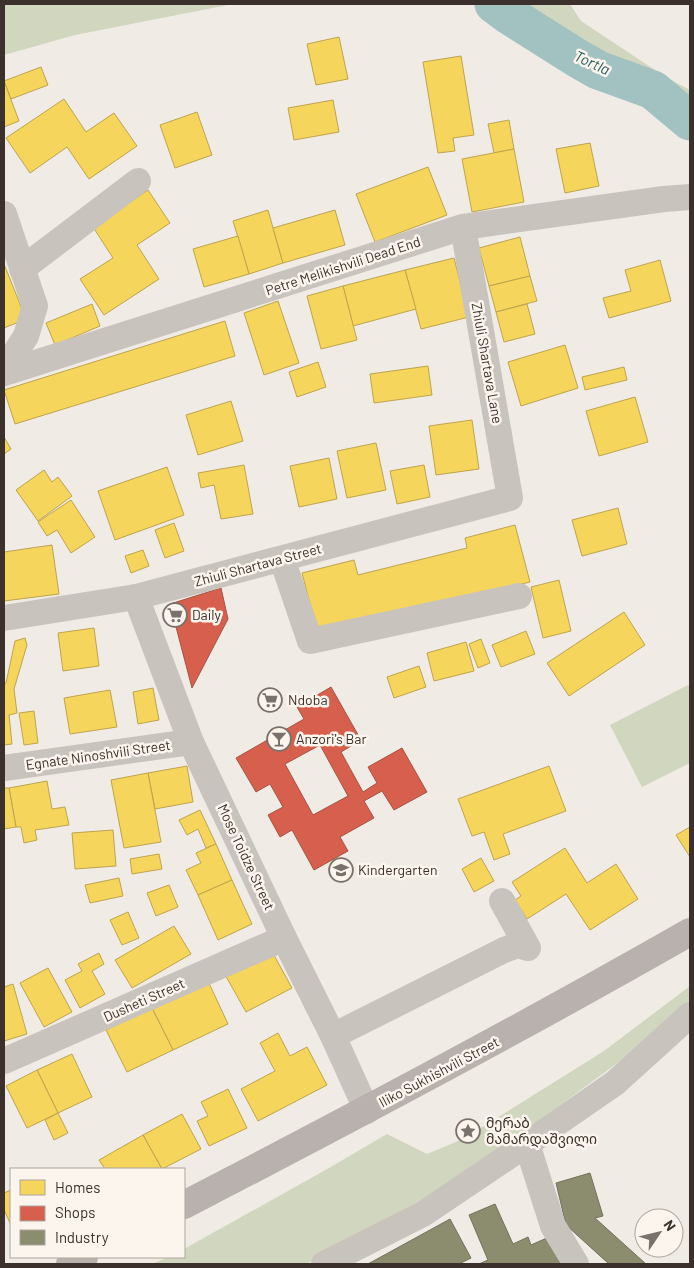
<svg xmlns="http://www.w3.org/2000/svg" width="694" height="1268" font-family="Barlow,'Noto Sans Georgian',sans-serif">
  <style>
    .green { fill: #d1d6bf }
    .homes { fill: #f6d55c; stroke: #bea44d }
    .shops { fill: #d6604d; stroke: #a85243; fill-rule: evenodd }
    .industry { fill: #8c8c6e; stroke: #74705a }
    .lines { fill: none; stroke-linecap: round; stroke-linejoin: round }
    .river { stroke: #a1c2c1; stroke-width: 39 }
    .minor { stroke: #c9c3be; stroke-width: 26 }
    .major { stroke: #b8b1ad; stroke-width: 28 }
    .labels { text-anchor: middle; stroke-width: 5; stroke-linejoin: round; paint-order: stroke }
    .street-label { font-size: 14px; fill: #3b302b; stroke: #fbf5ee }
    .poi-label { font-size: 14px; fill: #3b302b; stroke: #fbf5ee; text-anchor: start }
    .water-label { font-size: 15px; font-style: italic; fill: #1f5a5e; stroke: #fbf5ee }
  </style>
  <rect width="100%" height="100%" fill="#f0ebe5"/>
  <g class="green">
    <polygon points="4,4 233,4 75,35 4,55"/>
    <polygon points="494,4 570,4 581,21 664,76 690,90 690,121 653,90 598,70 577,58 509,15"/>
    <polygon points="690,684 690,763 642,787 610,725"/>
    <polygon points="690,986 690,1004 616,1064 472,1170 346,1244 306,1264 152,1264 168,1257 184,1257 184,1249 329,1168 387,1134 427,1154 463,1139 604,1051"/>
  </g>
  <g class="homes">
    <polygon points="339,37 348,79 316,85 307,44"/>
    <polygon points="461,56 474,135 453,138 455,151 438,153 423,62"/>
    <polygon points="41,67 48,85 11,99 4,81"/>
    <polygon points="4,81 19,121 4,127"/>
    <polygon points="64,99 86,132 114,113 137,146 89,179 67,147 30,173 6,138"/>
    <polygon points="333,100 339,132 294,140 288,108"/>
    <polygon points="197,112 212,155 175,168 160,125"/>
    <polygon points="509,120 514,149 494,153 488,124"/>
    <polygon points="590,143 599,186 565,193 556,149"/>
    <polygon points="514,149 524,202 472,212 462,159"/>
    <polygon points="428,167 447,215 375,242 356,194"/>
    <polygon points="148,190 170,223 137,245 159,279 104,315 80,279 113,258 93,227"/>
    <polygon points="268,210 283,263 249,274 233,221"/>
    <polygon points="335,210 345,245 283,263 273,228"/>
    <polygon points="238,236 249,274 204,287 193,249"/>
    <polygon points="520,237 530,276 489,286 479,248"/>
    <polygon points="454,258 469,317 421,329 405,270"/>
    <polygon points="660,260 671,301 609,318 603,298 631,291 625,270"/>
    <polygon points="4,264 26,319 4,328"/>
    <polygon points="405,270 416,309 353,326 343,286"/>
    <polygon points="530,276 537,301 496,312 489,286"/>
    <polygon points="343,286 357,340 321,349 307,296"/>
    <polygon points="278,301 299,363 264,375 244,313"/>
    <polygon points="92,304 100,326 55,345 46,323"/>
    <polygon points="527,304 535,334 504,342 496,312"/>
    <polygon points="225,321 235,356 15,424 4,390"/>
    <polygon points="565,345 578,388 521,406 508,362"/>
    <polygon points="318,362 326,387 297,397 289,372"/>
    <polygon points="428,366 432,395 374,403 370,374"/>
    <polygon points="624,367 627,380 585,390 582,377"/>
    <polygon points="635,397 648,442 599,456 586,411"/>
    <polygon points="231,401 243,441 198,455 186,415"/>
    <polygon points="472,420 479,469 436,475 429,426"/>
    <polygon points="4,437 11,449 4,454"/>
    <polygon points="376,443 386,490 347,498 337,451"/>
    <polygon points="329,458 337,499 299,507 290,466"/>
    <polygon points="244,465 253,514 221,519 214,485 201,488 198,473"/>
    <polygon points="424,465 430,497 397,504 390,471"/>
    <polygon points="167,467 184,515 115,540 98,491"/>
    <polygon points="44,470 52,482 58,477 72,496 38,521 16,490"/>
    <polygon points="71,500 95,537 71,553 57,530 47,536 38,522"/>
    <polygon points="618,508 627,544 582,556 572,520"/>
    <polygon points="174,523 184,551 165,558 155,530"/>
    <polygon points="515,525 530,582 318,634 302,573 354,560 358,575 467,548 465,538"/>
    <polygon points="52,545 59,594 4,601 4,552"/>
    <polygon points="143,550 149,566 131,573 125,556"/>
    <polygon points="559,580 571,631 543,638 531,587"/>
    <polygon points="624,612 645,645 569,696 547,663"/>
    <polygon points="94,628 99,666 63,671 58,633"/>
    <polygon points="526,631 535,654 501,667 492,645"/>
    <polygon points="25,638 27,645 14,689 17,713 9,715 12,744 4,745 4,684 6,683 15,641"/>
    <polygon points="481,639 490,663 478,668 469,644"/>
    <polygon points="466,642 474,671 434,681 427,653"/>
    <polygon points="419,666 426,687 394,698 387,677"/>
    <polygon points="153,688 159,720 138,724 133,692"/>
    <polygon points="110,690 117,727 70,734 64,698"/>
    <polygon points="34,711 38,743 24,745 19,713"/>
    <polygon points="187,766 193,802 155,809 148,773"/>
    <polygon points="549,766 566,811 503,834 510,854 494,860 484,832 472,836 458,799"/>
    <polygon points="148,773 161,842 124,848 111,780"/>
    <polygon points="47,781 52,809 65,807 69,825 35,830 37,840 24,843 21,827 16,827 9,788"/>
    <polygon points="4,788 9,788 16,827 4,829"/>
    <polygon points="200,810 216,844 206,848 198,829 187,835 179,820"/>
    <polygon points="690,827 690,857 676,835"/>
    <polygon points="113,830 116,866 75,869 72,833"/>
    <polygon points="216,844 232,880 198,895 186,870 201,863 196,853"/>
    <polygon points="565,848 587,883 616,864 638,899 590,930 566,894 527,919 515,900 521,896 512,882"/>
    <polygon points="159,854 162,869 132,874 130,859"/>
    <polygon points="481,858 494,881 474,892 462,869"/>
    <polygon points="119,878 123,896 90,903 85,885"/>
    <polygon points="232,880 252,924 218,940 198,895"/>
    <polygon points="169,885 178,907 156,916 147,893"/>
    <polygon points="128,912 139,938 122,945 110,920"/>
    <polygon points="174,926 191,954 132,988 115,960"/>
    <polygon points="269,946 292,988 246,1012 223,971"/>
    <polygon points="99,953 104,964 92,971 105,994 80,1008 65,980 82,971 78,964"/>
    <polygon points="48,968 72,1012 44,1027 20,983"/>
    <polygon points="208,981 228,1024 173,1050 152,1008"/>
    <polygon points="13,984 27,1034 4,1041 4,987"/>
    <polygon points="152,1008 173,1050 127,1072 106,1030"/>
    <polygon points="278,1033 290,1056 307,1047 327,1085 258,1121 241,1089 275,1071 260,1043"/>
    <polygon points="72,1054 92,1097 58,1113 37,1070"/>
    <polygon points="37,1070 58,1113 27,1128 6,1086"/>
    <polygon points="228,1089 247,1128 209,1146 197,1121 208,1116 201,1102"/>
    <polygon points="58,1113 68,1133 54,1140 45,1120"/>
    <polygon points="182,1114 201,1149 162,1169 143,1135"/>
    <polygon points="143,1135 162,1169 105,1169 99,1160"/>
    <polygon points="11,1190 11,1225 4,1210 4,1193"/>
  </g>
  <g class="shops">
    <polygon points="221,588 228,619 192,688 170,604"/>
    <path d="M331,687L361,740L341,752L363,792L377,783L368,767L402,748L427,792L394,810L382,791L364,801L374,818L340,837L348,851L314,870L292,830L280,837L268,815L283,807L270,784L256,792L236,758L304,719L297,707ZM320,745L348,796L313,815L285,764Z"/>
  </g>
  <g class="industry">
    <polygon points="590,1173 603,1216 595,1218 646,1264 609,1264 566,1225 556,1183"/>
    <polygon points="495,1204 513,1244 528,1237 531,1245 549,1237 561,1264 479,1264 488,1260 469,1215"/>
    <polygon points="450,1219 471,1258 459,1264 368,1264"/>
  </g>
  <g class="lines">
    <polyline class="river" points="494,4 509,15 577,58 598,70 653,90 690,121"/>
    <g class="minor">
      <polyline points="4,214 35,306 26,336 4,370"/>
      <polyline points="22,269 138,181"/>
      <polyline points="4,373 463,227 664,199 690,197"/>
      <polyline points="282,559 310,641 519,596"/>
      <polyline points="136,597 191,742 284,938 333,1036 367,1111"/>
      <polyline points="4,618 136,597 510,498 463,227"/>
      <polyline points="4,768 191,742"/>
      <polyline points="333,1036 504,950 518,945 528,948 502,901"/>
      <polyline points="4,1061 284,938"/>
      <polyline points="527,1144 553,1226 576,1264"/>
      <polyline points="324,1264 423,1214 527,1144 615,1083 690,1015"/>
    </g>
    <g class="major">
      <path d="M184,1205C354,1117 524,1027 690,932"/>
      <polyline points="70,1264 84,1257"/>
    </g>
  </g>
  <defs>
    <g id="supermarket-ring" transform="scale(1.25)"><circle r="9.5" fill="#fbf5ee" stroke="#7a716c" stroke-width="1.5"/><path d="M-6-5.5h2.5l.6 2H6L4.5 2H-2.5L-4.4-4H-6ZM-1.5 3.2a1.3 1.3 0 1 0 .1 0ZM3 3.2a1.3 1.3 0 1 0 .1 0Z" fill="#7a716c"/></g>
    <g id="bar-ring" transform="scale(1.25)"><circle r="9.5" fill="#fbf5ee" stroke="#7a716c" stroke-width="1.5"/><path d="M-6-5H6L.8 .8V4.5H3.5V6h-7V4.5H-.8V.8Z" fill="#7a716c"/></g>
    <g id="school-ring" transform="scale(1.25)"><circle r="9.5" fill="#fbf5ee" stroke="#7a716c" stroke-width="1.5"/><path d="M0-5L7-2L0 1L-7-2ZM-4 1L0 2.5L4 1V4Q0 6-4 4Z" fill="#7a716c"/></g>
    <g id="sight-ring" transform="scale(1.25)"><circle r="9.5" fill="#fbf5ee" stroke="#7a716c" stroke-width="1.5"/><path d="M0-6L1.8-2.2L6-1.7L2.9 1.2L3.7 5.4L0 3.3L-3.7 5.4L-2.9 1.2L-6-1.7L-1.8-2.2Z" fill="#7a716c"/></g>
  </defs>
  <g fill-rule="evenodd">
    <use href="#supermarket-ring" x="175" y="615"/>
    <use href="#supermarket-ring" x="270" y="700"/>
    <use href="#bar-ring" x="279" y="739"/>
    <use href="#school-ring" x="341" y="870"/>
    <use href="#sight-ring" x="468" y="1131"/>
  </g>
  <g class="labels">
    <g class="street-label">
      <text transform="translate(343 266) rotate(-18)" y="5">Petre Melikishvili Dead End</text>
      <text transform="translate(487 363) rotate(80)" y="5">Zhiuli Shartava Lane</text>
      <text transform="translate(258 565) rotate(-15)" y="5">Zhiuli Shartava Street</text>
      <text transform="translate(98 755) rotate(-8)" y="5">Egnate Ninoshvili Street</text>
      <text transform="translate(246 857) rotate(65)" y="5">Mose Toidze Street</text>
      <text transform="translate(144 1000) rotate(-24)" y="5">Dusheti Street</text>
      <text transform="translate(439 1072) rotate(-28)" y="5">Iliko Sukhishvili Street</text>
    </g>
    <g class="poi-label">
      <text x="192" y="620">Daily</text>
      <text x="288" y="705">Ndoba</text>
      <text x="296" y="744">Anzori's Bar</text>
      <text x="358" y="875">Kindergarten</text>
      <text x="486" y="1128">მერაბ<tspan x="486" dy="16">მამარდაშვილი</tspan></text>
    </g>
    <g class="water-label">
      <text transform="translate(592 63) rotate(25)" y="5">Tortla</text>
    </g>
  </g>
  <rect width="694" height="1268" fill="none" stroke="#3b302b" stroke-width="10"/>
  <rect x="10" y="1168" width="175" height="90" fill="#fbf5ee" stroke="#aea6a0"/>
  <rect x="20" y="1180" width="25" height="15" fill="#f6d55c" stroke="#aea6a0"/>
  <text x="55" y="1193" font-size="15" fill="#3b302b">Homes</text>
  <rect x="20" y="1206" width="25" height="15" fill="#d6604d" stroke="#aea6a0"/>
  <text x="55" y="1218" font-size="15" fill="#3b302b">Shops</text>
  <rect x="20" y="1230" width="25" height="15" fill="#8c8c6e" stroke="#aea6a0"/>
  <text x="55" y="1243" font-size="15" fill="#3b302b">Industry</text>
  <g transform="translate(659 1233) rotate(55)"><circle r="24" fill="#fbf5ee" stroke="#aea6a0"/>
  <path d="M0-4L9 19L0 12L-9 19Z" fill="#7a716c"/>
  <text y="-8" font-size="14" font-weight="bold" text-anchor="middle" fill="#3b302b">N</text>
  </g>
</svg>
